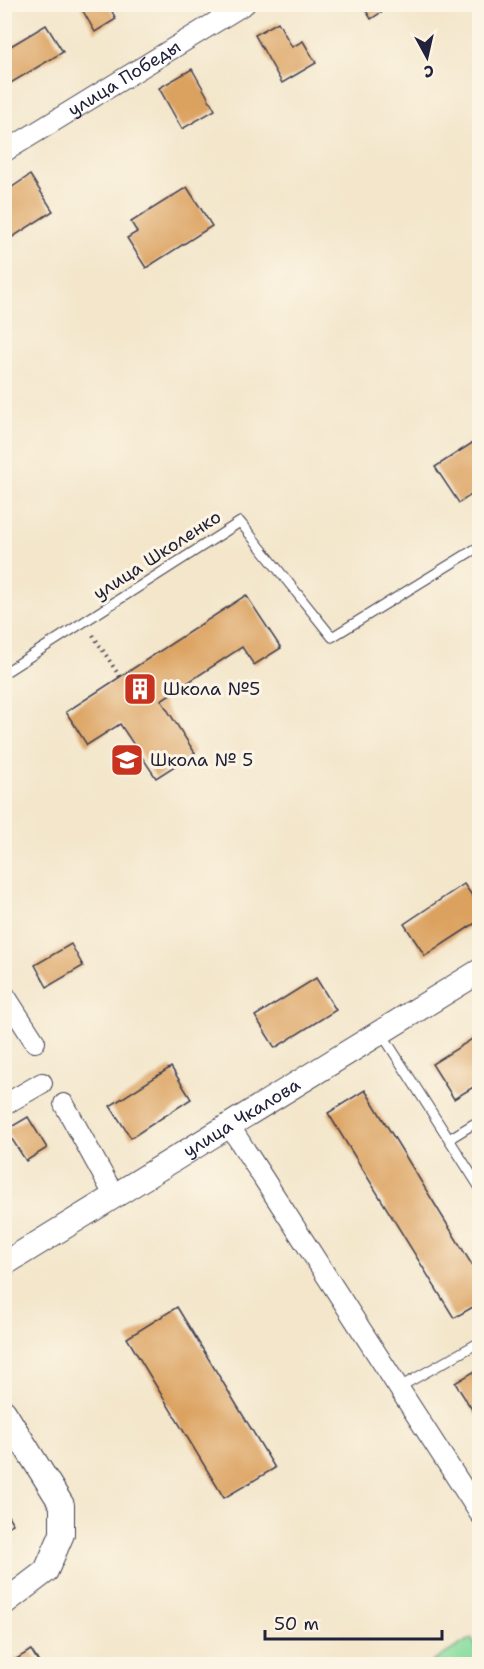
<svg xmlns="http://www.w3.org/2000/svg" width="484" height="1669" font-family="'Shantell Sans',sans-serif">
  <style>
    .green { fill: #86dc9e; stroke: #547f6c; stroke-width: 1.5 }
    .building { fill: #dba15f }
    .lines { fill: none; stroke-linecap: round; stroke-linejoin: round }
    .service-casing { stroke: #413f51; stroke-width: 11 }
    .minor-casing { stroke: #413f51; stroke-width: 22 }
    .tertiary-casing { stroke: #413f51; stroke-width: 26 }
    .path { stroke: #413f51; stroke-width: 4; stroke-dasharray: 1.5 4.5; stroke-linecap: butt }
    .service { stroke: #fff; stroke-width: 9 }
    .minor { stroke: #fff; stroke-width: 20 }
    .tertiary { stroke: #fff; stroke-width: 24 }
    .labels { text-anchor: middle; stroke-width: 6; stroke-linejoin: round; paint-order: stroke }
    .street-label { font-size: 18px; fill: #22223b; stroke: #fcf5e5 }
    .poi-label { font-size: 18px; fill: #22223b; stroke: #fcf5e5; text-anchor: start }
  </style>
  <rect width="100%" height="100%" fill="#fcf5e5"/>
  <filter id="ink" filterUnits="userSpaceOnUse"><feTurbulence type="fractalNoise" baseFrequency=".0167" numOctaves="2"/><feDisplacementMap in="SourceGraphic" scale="12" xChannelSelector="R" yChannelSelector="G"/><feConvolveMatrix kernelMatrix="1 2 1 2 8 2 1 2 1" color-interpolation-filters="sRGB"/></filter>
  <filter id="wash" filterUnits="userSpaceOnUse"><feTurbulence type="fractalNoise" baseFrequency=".008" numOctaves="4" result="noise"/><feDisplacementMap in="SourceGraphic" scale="24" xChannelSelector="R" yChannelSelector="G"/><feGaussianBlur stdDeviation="1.35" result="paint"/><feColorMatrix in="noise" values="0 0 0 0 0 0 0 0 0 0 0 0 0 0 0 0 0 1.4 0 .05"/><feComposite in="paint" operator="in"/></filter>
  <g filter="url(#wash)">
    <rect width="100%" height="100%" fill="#f3e6cb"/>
    <polygon class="green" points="471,1638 479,1651 479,1664 429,1664"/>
    <g id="blocks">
      <g class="building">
        <polygon points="79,4 108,4 116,19 95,32"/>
        <polygon points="362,4 394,4 371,19"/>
        <polygon points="278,22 292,47 303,41 316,63 282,83 255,35"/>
        <polygon points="46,25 63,52 4,87 4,50"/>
        <polygon points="192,69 215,110 182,129 159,88"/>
        <polygon points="30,175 53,211 8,240 5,235 5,192"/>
        <polygon points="187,187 212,226 146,268 127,238 137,232 131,222"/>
        <polygon points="480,438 480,489 459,503 435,467"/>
        <polygon points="246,595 281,648 254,665 242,647 161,700 195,753 156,778 120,724 87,745 66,712"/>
        <polygon points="464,884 480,907 480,920 425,956 404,924"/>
        <polygon points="71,944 83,966 47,987 35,965"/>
        <polygon points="316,978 336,1010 275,1048 255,1016"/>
        <polygon points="480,1034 480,1083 454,1099 432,1064"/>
        <polygon points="171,1067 191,1099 131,1138 110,1106"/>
        <polygon points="365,1090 480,1278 480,1303 454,1318 328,1113"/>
        <polygon points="28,1117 47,1148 26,1161 6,1130"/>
        <polygon points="177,1307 275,1468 224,1498 127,1338"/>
        <polygon points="480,1368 480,1422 455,1383"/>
        <polygon points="4,1509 13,1524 4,1529"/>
        <polygon points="31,1650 40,1664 8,1664"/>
      </g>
    </g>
  </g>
  <g filter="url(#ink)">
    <use href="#blocks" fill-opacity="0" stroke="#413f51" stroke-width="1.5"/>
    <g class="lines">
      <g class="service-casing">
        <g id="service">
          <polyline points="4,673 240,522 332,637 480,546"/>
          <polyline points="382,1034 480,1188"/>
          <polyline points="449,1139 480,1120"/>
          <polyline points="398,1388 480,1342"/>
        </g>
      </g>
      <g class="minor-casing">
        <g id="minor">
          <path id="s1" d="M4,152L245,4"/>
          <polyline points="4,994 35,1042"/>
          <polyline points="64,1104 115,1197"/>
          <polyline points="4,1105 42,1083"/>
          <polyline points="229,1125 480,1514"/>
        </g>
      </g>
      <g class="tertiary-casing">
        <g id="tertiary">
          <path id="s2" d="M4,1264L480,971"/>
          <polyline points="4,1412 62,1505 62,1534 46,1571 4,1603"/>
        </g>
      </g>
      <polyline class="path" points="93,635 120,677"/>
      <use href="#service" class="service"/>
      <use href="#minor" class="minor"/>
      <use href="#tertiary" class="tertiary"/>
    </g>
  </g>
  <defs>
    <g id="building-square" transform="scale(1.725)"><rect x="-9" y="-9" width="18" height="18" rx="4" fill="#c8321e" stroke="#fcf5e5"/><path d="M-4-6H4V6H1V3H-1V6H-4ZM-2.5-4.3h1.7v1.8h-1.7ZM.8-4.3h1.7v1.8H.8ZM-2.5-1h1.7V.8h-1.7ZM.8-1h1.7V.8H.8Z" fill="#fff"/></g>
    <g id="school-square" transform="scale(1.725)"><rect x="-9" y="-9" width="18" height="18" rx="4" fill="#c8321e" stroke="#fcf5e5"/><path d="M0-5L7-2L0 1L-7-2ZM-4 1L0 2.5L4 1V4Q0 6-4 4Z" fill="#fff"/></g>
  </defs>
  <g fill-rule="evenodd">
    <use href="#building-square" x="140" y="689"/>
    <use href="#school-square" x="127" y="760"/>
  </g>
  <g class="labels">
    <g class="street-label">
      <text dy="6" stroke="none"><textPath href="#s1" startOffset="141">улица Победы</textPath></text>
      <text transform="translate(157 555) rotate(-33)" y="6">улица Школенко</text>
      <text dy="6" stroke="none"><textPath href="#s2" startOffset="279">улица Чкалова</textPath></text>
    </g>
    <g class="poi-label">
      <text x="163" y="695">Школа №5</text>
      <text x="150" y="766">Школа № 5</text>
    </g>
  </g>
  <rect width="484" height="1669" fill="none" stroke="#fcf5e5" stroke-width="24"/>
  <g transform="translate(427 57) rotate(172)" stroke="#fcf5e5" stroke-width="4.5" paint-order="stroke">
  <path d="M0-4.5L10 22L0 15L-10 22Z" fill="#22223b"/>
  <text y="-9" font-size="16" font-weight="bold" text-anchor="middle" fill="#22223b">С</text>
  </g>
  <path d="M265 1630v9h177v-9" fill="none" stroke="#22223b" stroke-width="3"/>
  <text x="274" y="1630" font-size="18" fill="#22223b" stroke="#fcf5e5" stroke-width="4.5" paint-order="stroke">50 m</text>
</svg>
